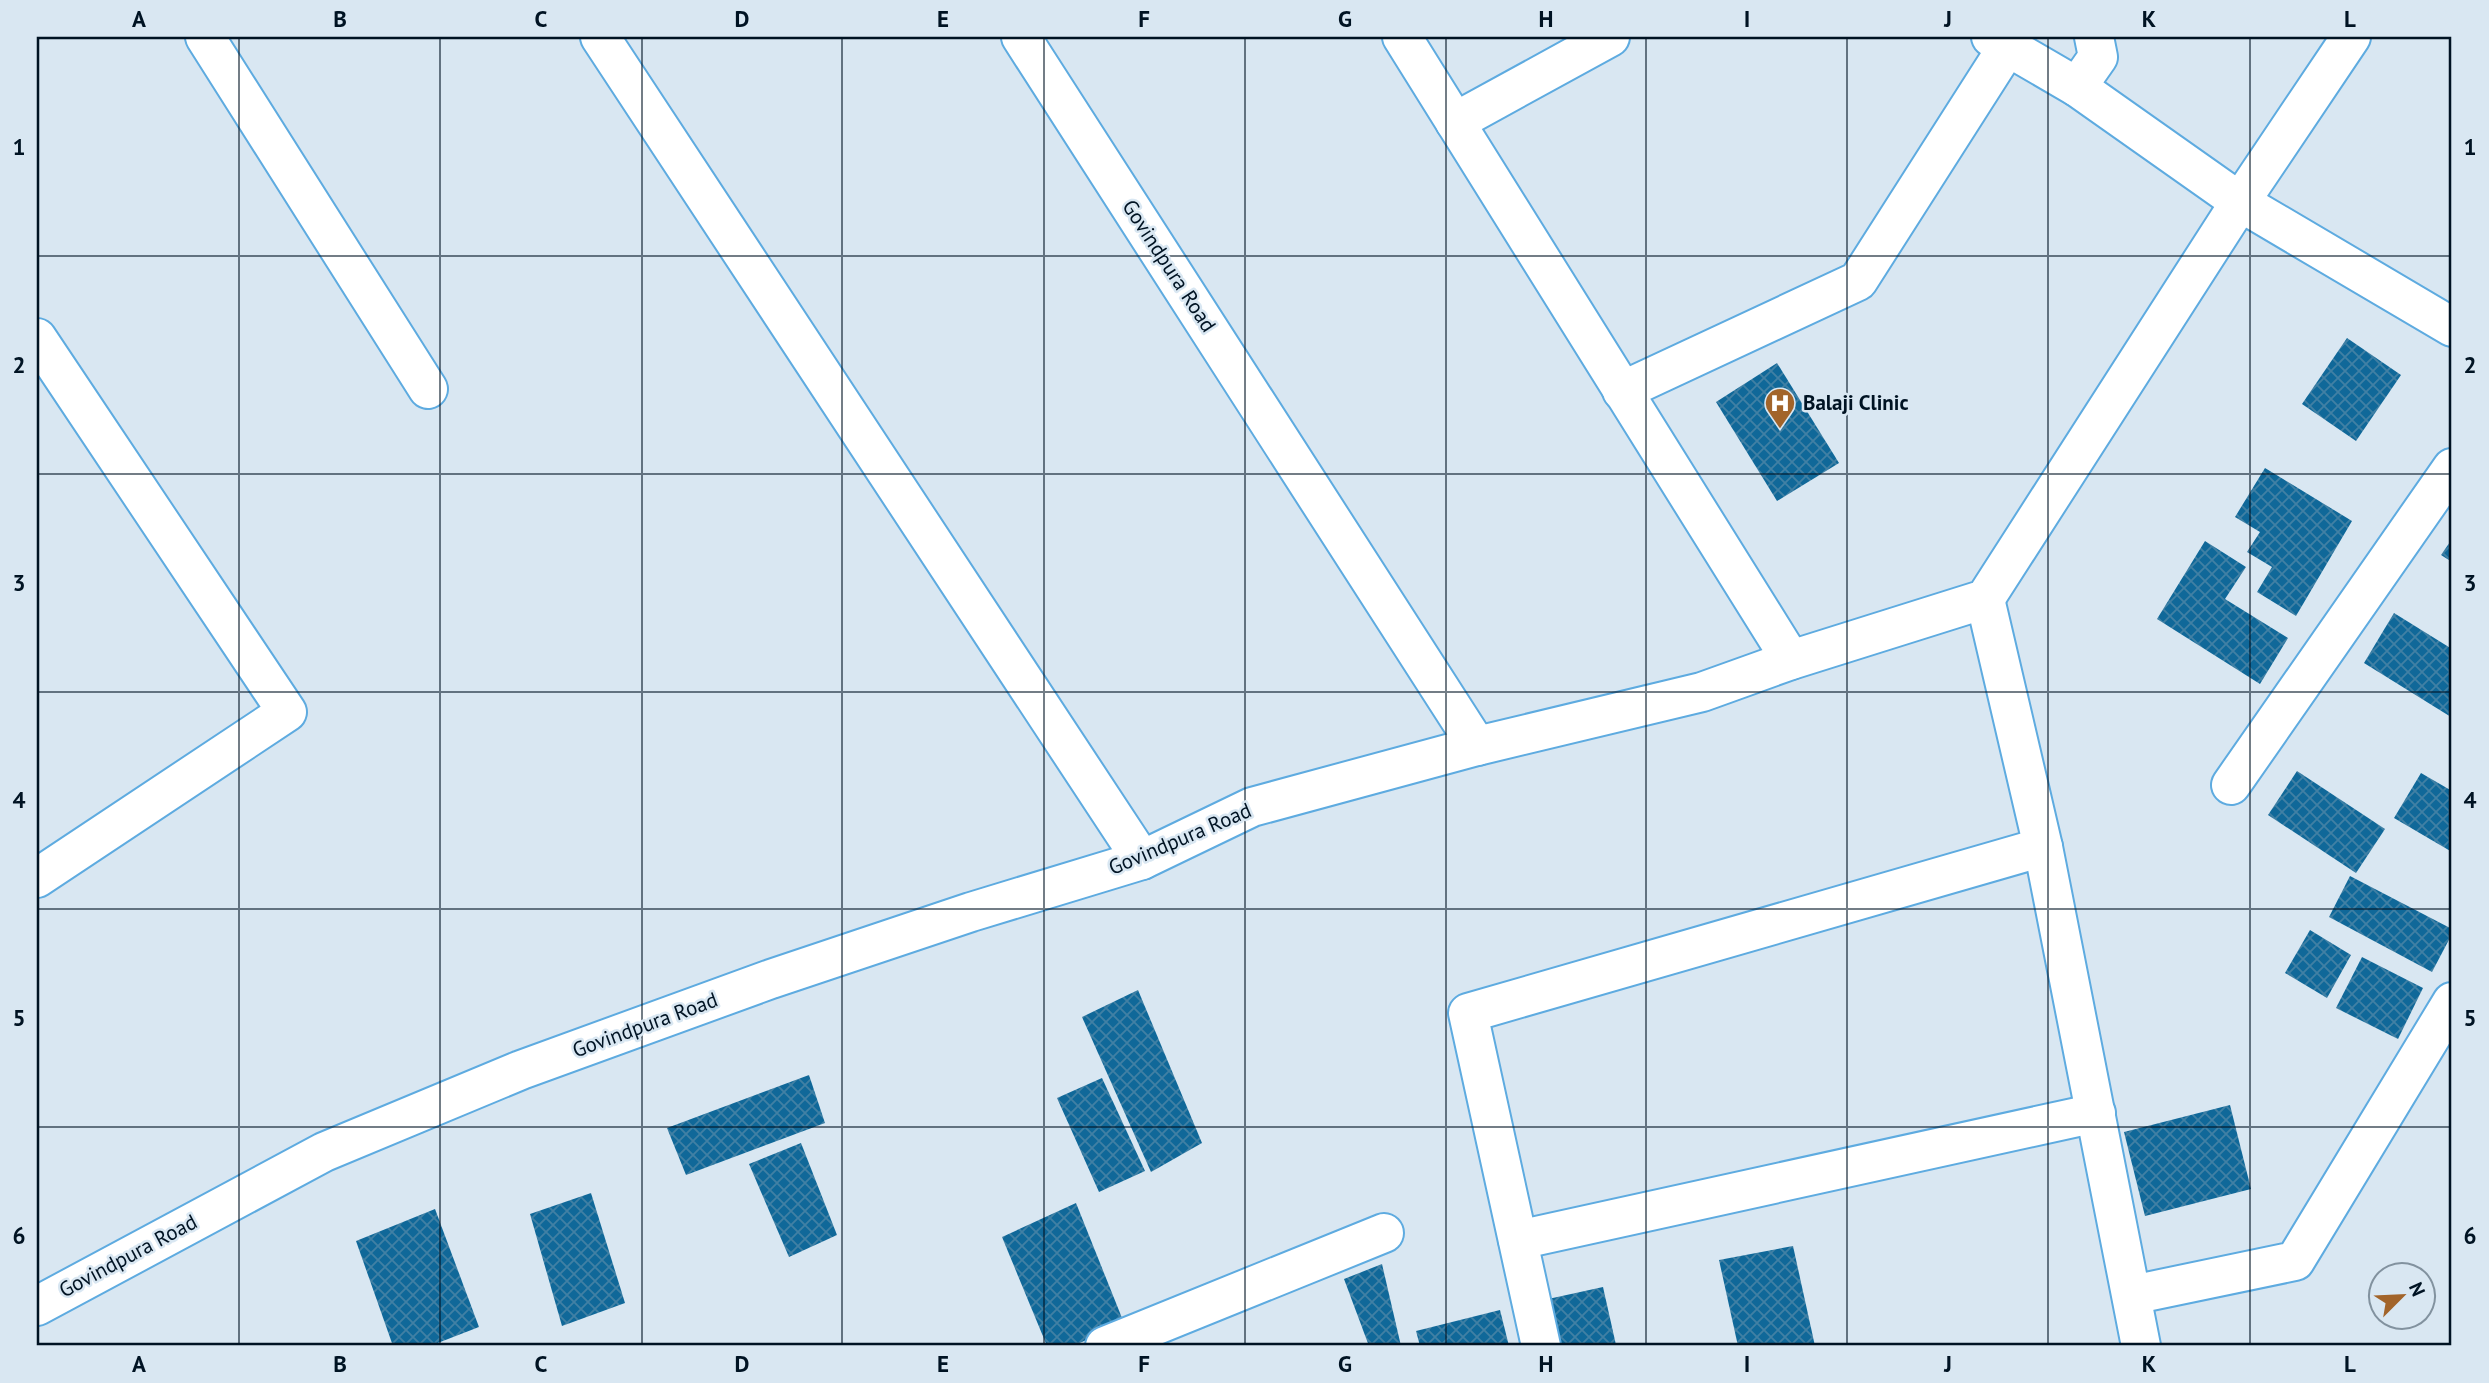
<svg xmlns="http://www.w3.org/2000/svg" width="2489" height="1383" font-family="'PT Sans',sans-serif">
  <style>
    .building { fill: url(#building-cross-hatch) }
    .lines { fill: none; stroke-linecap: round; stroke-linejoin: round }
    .minor-casing { stroke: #5eabe0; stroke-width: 42 }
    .minor { stroke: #fff; stroke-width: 38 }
    .grid { fill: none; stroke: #001323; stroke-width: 2; stroke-opacity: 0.55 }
    .labels { text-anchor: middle; stroke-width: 5; stroke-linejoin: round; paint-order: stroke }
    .street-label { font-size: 21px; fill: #001323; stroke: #d9e7f2 }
    .poi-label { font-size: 21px; font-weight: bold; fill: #001323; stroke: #d9e7f2; text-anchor: start }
    .neatline { fill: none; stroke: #001323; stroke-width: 2.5 }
    .grid-label { font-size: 23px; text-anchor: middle; font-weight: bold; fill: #001323 }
  </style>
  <defs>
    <pattern id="building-cross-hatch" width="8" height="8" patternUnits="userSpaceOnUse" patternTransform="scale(1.75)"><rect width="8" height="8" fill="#106899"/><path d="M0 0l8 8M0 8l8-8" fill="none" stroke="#4180a4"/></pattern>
  </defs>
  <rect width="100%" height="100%" fill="#d9e7f2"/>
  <g class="building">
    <polygon points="2347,338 2401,375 2356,441 2302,404"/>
    <polygon points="1777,363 1839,463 1777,501 1716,402"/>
    <polygon points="2265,468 2352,521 2296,616 2257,592 2272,567 2247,552 2260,532 2235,517"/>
    <polygon points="2452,539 2452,562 2441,555"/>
    <polygon points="2205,541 2246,567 2225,599 2288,638 2260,684 2157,619"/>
    <polygon points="2394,613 2452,649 2451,717 2364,663"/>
    <polygon points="2297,771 2385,829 2356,873 2268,815"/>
    <polygon points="2421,773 2452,791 2452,852 2394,818"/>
    <polygon points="2350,876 2452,929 2452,934 2432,972 2329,917"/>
    <polygon points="2310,930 2351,955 2327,998 2285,973"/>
    <polygon points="2362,957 2423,988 2398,1039 2336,1008"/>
    <polygon points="1138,990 1202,1143 1151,1172 1082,1017"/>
    <polygon points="809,1075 825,1123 686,1175 667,1128"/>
    <polygon points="1102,1078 1145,1171 1099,1192 1057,1098"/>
    <polygon points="2230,1105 2251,1189 2145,1216 2124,1132"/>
    <polygon points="801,1143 837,1235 789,1257 749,1164"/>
    <polygon points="591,1193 625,1303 562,1326 530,1214"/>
    <polygon points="1076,1203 1124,1323 1073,1346 1047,1346 1002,1237"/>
    <polygon points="435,1209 479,1327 430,1346 393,1346 356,1241"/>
    <polygon points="1793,1246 1815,1346 1738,1346 1719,1260"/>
    <polygon points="1382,1264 1401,1346 1369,1346 1344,1279"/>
    <polygon points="1603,1287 1616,1345 1550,1346 1539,1301"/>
    <polygon points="1500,1310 1509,1346 1420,1346 1416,1331"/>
  </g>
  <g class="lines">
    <g class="minor-casing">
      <g id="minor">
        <polyline points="205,37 428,389"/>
        <polyline points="600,37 1142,860"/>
        <polyline points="1021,37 1477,746"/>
        <polyline points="1402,37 1791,660"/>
        <polyline points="1991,37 2077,87 2098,57 2094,37"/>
        <polyline points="2077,87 2240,202 2452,327"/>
        <polyline points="1455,122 1610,37"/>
        <polyline points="37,338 287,712 37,878"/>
        <polyline points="1622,391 1858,281 2008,46"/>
        <polyline points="1985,599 2043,847 2141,1346"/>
        <polyline points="2231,785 2452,468"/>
        <polyline points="1518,1240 2096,1113"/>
        <polyline points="2132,1295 2295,1261 2452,1002"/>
        <polyline points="37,1306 324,1152 521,1070 771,979 971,912 1142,860 1252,807 1477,746 1702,692 1791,660 1985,599 2240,202 2351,37"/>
        <polyline points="1105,1346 1384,1233"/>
        <polyline points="1541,1346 1468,1013 2043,847"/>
      </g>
    </g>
    <use href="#minor" class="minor"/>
  </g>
  <path class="grid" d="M239,37V1346M440,37V1346M642,37V1346M842,37V1346M1044,37V1346M1245,37V1346M1446,37V1346M1646,37V1346M1847,37V1346M2048,37V1346M2250,37V1346M37,256H2452M37,474H2452M37,692H2452M37,909H2452M37,1127H2452"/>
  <defs>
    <g id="hospital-pin" transform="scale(1.575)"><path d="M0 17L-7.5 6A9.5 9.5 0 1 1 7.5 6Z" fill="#a2642a" stroke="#d9e7f2"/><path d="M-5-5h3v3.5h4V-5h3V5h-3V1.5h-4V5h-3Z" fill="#fff"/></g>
  </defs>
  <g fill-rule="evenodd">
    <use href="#hospital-pin" x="1780" y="403"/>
  </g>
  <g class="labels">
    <g class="street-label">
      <text transform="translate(1169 266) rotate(57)" y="7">Govindpura Road</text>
      <text transform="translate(1180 839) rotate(-23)" y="7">Govindpura Road</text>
      <text transform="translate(645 1025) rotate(-20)" y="7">Govindpura Road</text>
      <text transform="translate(128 1256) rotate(-28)" y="7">Govindpura Road</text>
    </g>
    <g class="poi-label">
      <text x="1803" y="410">Balaji Clinic</text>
    </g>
  </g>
  <rect width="2489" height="1383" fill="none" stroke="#d9e7f2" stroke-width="77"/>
  <g transform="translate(2402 1296) rotate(66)"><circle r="33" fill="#d9e7f2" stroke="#82929f" stroke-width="2"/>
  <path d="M0-5L12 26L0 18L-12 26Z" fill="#a2642a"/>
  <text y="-10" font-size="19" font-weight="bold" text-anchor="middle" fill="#001323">N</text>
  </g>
  <rect x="38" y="38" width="2412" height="1306" class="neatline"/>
  <g class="grid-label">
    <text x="139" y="27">A</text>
    <text x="340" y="27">B</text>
    <text x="541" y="27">C</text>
    <text x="742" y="27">D</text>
    <text x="943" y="27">E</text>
    <text x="1144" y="27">F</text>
    <text x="1345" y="27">G</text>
    <text x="1546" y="27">H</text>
    <text x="1747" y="27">I</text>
    <text x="1948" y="27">J</text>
    <text x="2149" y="27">K</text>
    <text x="2350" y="27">L</text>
    <text x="19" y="155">1</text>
    <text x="2470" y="155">1</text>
    <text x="19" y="373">2</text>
    <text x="2470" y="373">2</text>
    <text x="19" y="591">3</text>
    <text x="2470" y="591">3</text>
    <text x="19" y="808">4</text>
    <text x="2470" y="808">4</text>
    <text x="19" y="1026">5</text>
    <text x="2470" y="1026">5</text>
    <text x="19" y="1244">6</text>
    <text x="2470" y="1244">6</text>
    <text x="139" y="1372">A</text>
    <text x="340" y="1372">B</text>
    <text x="541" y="1372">C</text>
    <text x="742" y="1372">D</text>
    <text x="943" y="1372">E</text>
    <text x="1144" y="1372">F</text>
    <text x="1345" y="1372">G</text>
    <text x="1546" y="1372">H</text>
    <text x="1747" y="1372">I</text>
    <text x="1948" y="1372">J</text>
    <text x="2149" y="1372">K</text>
    <text x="2350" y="1372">L</text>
  </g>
</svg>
